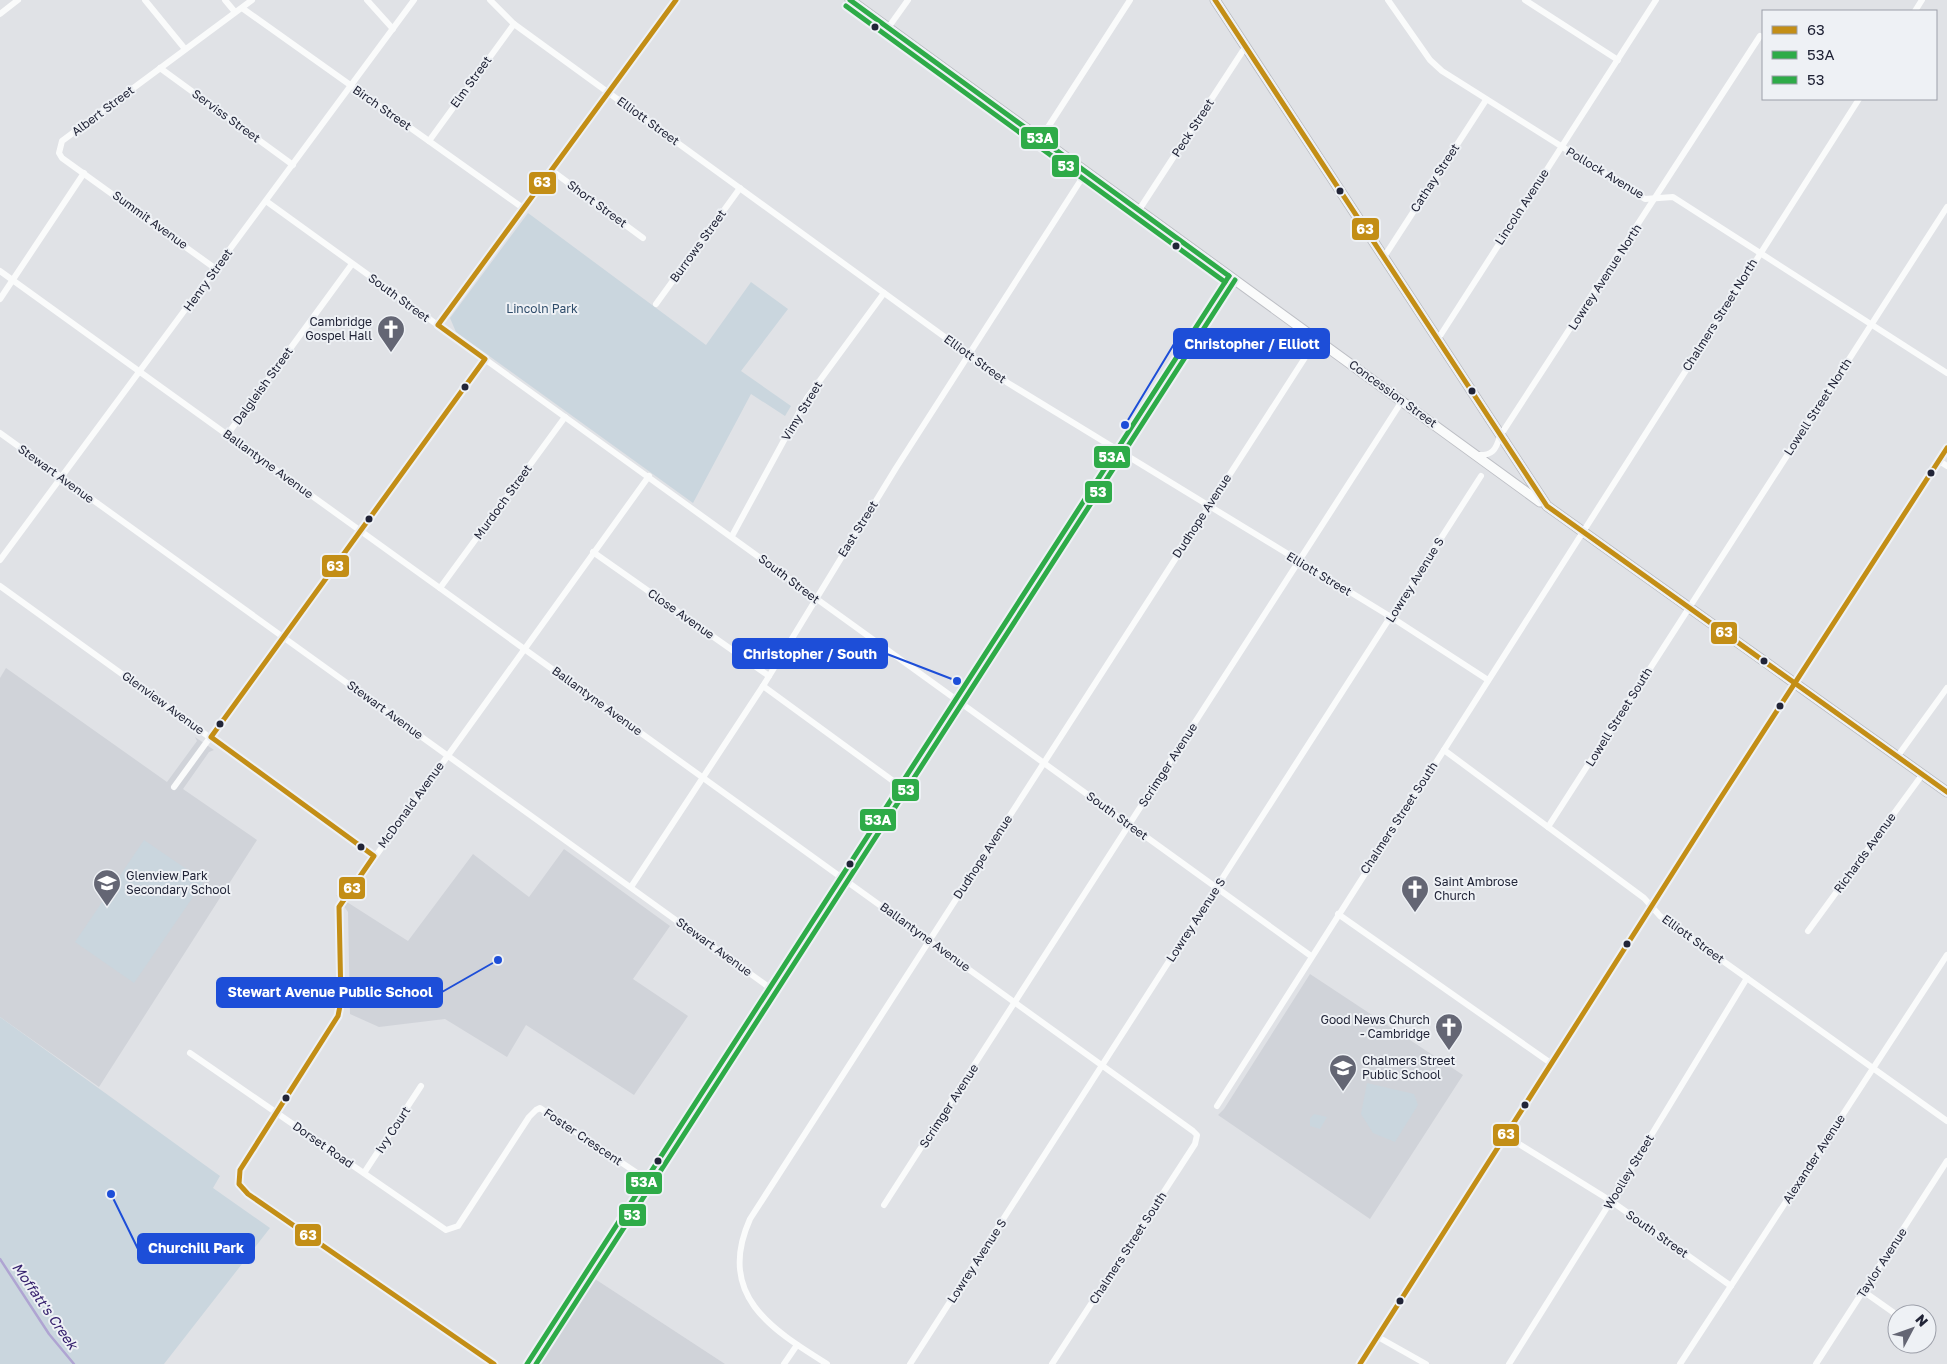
<svg xmlns="http://www.w3.org/2000/svg" width="1947" height="1364" font-family="'Golos Text',sans-serif">
  <style>
    .built { fill: #d0d3d9 }
    .green { fill: #cad6de }
    .lines { fill: none; stroke-linecap: round; stroke-linejoin: round }
    .stream { stroke: #afa4d2; stroke-width: 2.5 }
    .secondary-casing { stroke: #bdbfc5; stroke-width: 11 }
    .minor { stroke: #fafbfb; stroke-width: 6 }
    .tertiary { stroke: #fafbfb; stroke-width: 8 }
    .secondary { stroke: #fafbfb; stroke-width: 9 }
    .bus-1-casing { stroke: #eef1f5; stroke-width: 9 }
    .bus-2-casing { stroke: #eef1f5; stroke-width: 9 }
    .bus-3-casing { stroke: #eef1f5; stroke-width: 9 }
    .bus-1 { stroke: #c38e16; stroke-width: 5 }
    .bus-2 { stroke: #2eab48; stroke-width: 5 }
    .bus-3 { stroke: #2eab48; stroke-width: 5 }
    .bus-dot { fill: #212437; stroke: #eef1f5; stroke-width: 2 }
    .labels { text-anchor: middle; stroke-width: 4; stroke-linejoin: round; paint-order: stroke }
    .street-label { font-size: 12px; fill: #212437; stroke: #eef1f5 }
    .park-label { font-size: 12px; fill: #2e4c6a; stroke: #eef1f5 }
    .poi-label { font-size: 12px; fill: #212437; stroke: #eef1f5; text-anchor: start }
    .water-label { font-size: 14px; font-style: italic; fill: #35206d; stroke: #eef1f5 }
    .leader { fill: none; stroke: #1d4ed8; stroke-width: 2 }
    .callout-dot { fill: #1d4ed8; stroke: #eef1f5; stroke-width: 2 }
    .callout { fill: #1d4ed8; stroke: #1d4ed8; stroke-width: 2 }
    .callout-label { font-size: 14px; text-anchor: middle; font-weight: bold; fill: #fff }
    .line-badge { stroke: #eef1f5; stroke-width: 2 }
    .badge-label { font-size: 14px; text-anchor: middle; font-weight: bold; fill: #fff }
  </style>
  <rect width="100%" height="100%" fill="#e0e2e6"/>
  <g class="built">
    <polygon points="6,668 167,782 197,741 195,737 214,750 209,752 183,789 257,840 99,1087 0,1017 0,678"/>
    <polygon points="564,849 670,926 633,979 688,1016 634,1095 526,1025 507,1057 445,1019 379,1027 350,1014 348,912 336,895 408,941 473,854 529,897"/>
    <polygon points="1310,974 1463,1075 1370,1219 1218,1115 1224,1109"/>
    <polygon points="595,1279 725,1364 539,1364"/>
  </g>
  <g class="green">
    <polygon points="528,213 706,345 751,282 788,309 741,371 791,406 785,416 751,394 693,503 456,332 450,318"/>
    <polygon points="144,840 204,881 134,983 75,942"/>
    <polygon points="0,1017 220,1176 213,1188 270,1228 164,1364 0,1364"/>
    <polygon points="1367,1083 1414,1094 1418,1105 1395,1142 1373,1133 1361,1114"/>
    <polygon points="1314,1114 1327,1117 1320,1129 1310,1126 1310,1118"/>
  </g>
  <g class="lines">
    <polyline class="stream" points="0,1259 49,1334 74,1364"/>
    <g class="secondary-casing">
      <g id="secondary">
        <polyline points="850,0 1540,502"/>
        <polyline points="1215,0 1547,506 1947,792"/>
      </g>
    </g>
    <g class="minor">
      <polyline points="145,0 185,49"/>
      <polyline points="225,0 235,12"/>
      <polyline points="367,0 393,29"/>
      <polyline points="490,0 514,24 1008,383 1391,617 1488,680"/>
      <polyline points="1388,0 1430,60 1442,71 1645,199 1673,197 1947,373"/>
      <polyline points="1525,0 1618,60"/>
      <polyline points="242,8 523,208"/>
      <polyline points="1915,11 1922,0"/>
      <polyline points="0,14 18,0"/>
      <polyline points="888,28 908,0"/>
      <polyline points="160,68 293,165"/>
      <polyline points="1041,138 1130,0"/>
      <polyline points="429,141 514,24"/>
      <polyline points="551,170 643,238"/>
      <polyline points="266,201 1311,956"/>
      <polyline points="1139,210 1246,46"/>
      <polyline points="1384,257 1486,100"/>
      <polyline points="216,269 62,158 59,153 62,141 252,0"/>
      <polyline points="0,271 1193,1131 1197,1135 1195,1144 1052,1364"/>
      <polyline points="0,299 84,173"/>
      <polyline points="656,304 740,188"/>
      <polyline points="438,325 676,0"/>
      <polyline points="1438,339 1656,0"/>
      <polyline points="0,433 770,988"/>
      <polyline points="227,435 352,264"/>
      <path d="M1477,455C1492,456 1496,450 1500,436L1760,36"/>
      <polyline points="1939,461 1947,466"/>
      <polyline points="732,536 807,398 884,293"/>
      <polyline points="593,552 769,676"/>
      <polyline points="0,560 414,0"/>
      <polyline points="0,586 374,856"/>
      <polyline points="440,588 565,417"/>
      <polyline points="763,686 900,786"/>
      <polyline points="1444,750 1644,898 1660,916 1947,1121"/>
      <polyline points="1897,757 1947,688"/>
      <polyline points="174,787 485,359"/>
      <polyline points="1548,827 1947,207"/>
      <polyline points="631,887 763,686 896,468 1086,172"/>
      <polyline points="1338,914 1552,1064"/>
      <polyline points="1808,931 1922,775"/>
      <polyline points="190,1053 446,1230 458,1226 529,1117 536,1110 540,1108 646,1179"/>
      <polyline points="1217,1106 1859,99"/>
      <polyline points="1506,1136 1611,1201 1731,1286"/>
      <polyline points="364,1173 421,1086"/>
      <polyline points="884,1205 1402,401"/>
      <polyline points="1863,1291 1897,1315"/>
      <polyline points="1378,1337 1426,1364"/>
      <polyline points="494,1364 244,1191 239,1184 239,1173 338,1016 341,1001 339,907 649,476"/>
      <polyline points="784,1364 797,1345"/>
      <path d="M827,1364C771,1329 716,1295 750,1219L1317,339"/>
      <polyline points="910,1364 1481,476"/>
      <polyline points="1509,1364 1616,1193 1747,978"/>
      <polyline points="1680,1364 1947,955"/>
      <polyline points="1816,1364 1947,1161"/>
    </g>
    <g class="tertiary">
      <polyline points="527,1364 1229,276"/>
      <polyline points="1360,1364 1716,805 1947,448"/>
    </g>
    <use href="#secondary" class="secondary"/>
    <g class="bus-1-casing">
      <g id="bus-1">
        <polyline points="1215,0 1547,506 1947,792"/>
        <polyline points="494,1364 248,1194 239,1184 240,1170 338,1016 341,1001 339,907 374,856 211,737 485,359 438,325 676,0"/>
        <polyline points="1360,1364 1716,805 1947,448"/>
      </g>
    </g>
    <g class="bus-2-casing">
      <g id="bus-2">
        <polyline points="850,0 1229,276"/>
        <polyline points="527,1364 1229,276"/>
      </g>
    </g>
    <g class="bus-3-casing">
      <g id="bus-3">
        <polyline points="846,6 1225,282"/>
        <polyline points="536,1364 1235,280"/>
      </g>
    </g>
    <use href="#bus-1" class="bus-1"/>
    <use href="#bus-2" class="bus-2"/>
    <use href="#bus-3" class="bus-3"/>
  </g>
  <defs>
    <g id="church-pin" transform="scale(1.4375)"><path d="M0 17L-7.5 6A9.5 9.5 0 1 1 7.5 6Z" fill="#646674" stroke="#eef1f5"/><path d="M-1.2-6h2.4v3.5h3.3v2.4h-3.3V6h-2.4V-.1h-3.3v-2.4h3.3Z" fill="#fff"/></g>
    <g id="school-pin" transform="scale(1.4375)"><path d="M0 17L-7.5 6A9.5 9.5 0 1 1 7.5 6Z" fill="#646674" stroke="#eef1f5"/><path d="M0-5L7-2L0 1L-7-2ZM-4 1L0 2.5L4 1V4Q0 6-4 4Z" fill="#fff"/></g>
  </defs>
  <g fill-rule="evenodd">
    <use href="#church-pin" x="391" y="329"/>
    <use href="#school-pin" x="107" y="883"/>
    <use href="#church-pin" x="1415" y="889"/>
    <use href="#church-pin" x="1449" y="1027"/>
    <use href="#school-pin" x="1343" y="1068"/>
  </g>
  <g class="bus-dot">
    <circle cx="875" cy="27" r="4.5"/>
    <circle cx="1340" cy="191" r="4.5"/>
    <circle cx="1176" cy="246" r="4.5"/>
    <circle cx="465" cy="387" r="4.5"/>
    <circle cx="1472" cy="391" r="4.5"/>
    <circle cx="1931" cy="473" r="4.5"/>
    <circle cx="369" cy="519" r="4.5"/>
    <circle cx="1764" cy="661" r="4.5"/>
    <circle cx="1780" cy="706" r="4.5"/>
    <circle cx="220" cy="724" r="4.5"/>
    <circle cx="361" cy="847" r="4.5"/>
    <circle cx="850" cy="864" r="4.5"/>
    <circle cx="1627" cy="944" r="4.5"/>
    <circle cx="286" cy="1098" r="4.5"/>
    <circle cx="1525" cy="1105" r="4.5"/>
    <circle cx="658" cy="1161" r="4.5"/>
    <circle cx="1400" cy="1301" r="4.5"/>
  </g>
  <g class="labels">
    <g class="street-label">
      <text transform="translate(471 82) rotate(-54)" y="4">Elm Street</text>
      <text transform="translate(382 108) rotate(35)" y="4">Birch Street</text>
      <text transform="translate(103 111) rotate(-37)" y="4">Albert Street</text>
      <text transform="translate(226 116) rotate(36)" y="4">Serviss Street</text>
      <text transform="translate(648 121) rotate(36)" y="4">Elliott Street</text>
      <text transform="translate(1193 128) rotate(-57)" y="4">Peck Street</text>
      <text transform="translate(1605 173) rotate(31)" y="4">Pollock Avenue</text>
      <text transform="translate(1435 178) rotate(-57)" y="4">Cathay Street</text>
      <text transform="translate(597 204) rotate(36)" y="4">Short Street</text>
      <text transform="translate(1522 207) rotate(-57)" y="4">Lincoln Avenue</text>
      <text transform="translate(150 220) rotate(36)" y="4">Summit Avenue</text>
      <text transform="translate(698 246) rotate(-54)" y="4">Burrows Street</text>
      <text transform="translate(1605 277) rotate(-57)" y="4">Lowrey Avenue North</text>
      <text transform="translate(208 280) rotate(-54)" y="4">Henry Street</text>
      <text transform="translate(399 298) rotate(36)" y="4">South Street</text>
      <text transform="translate(1720 315) rotate(-58)" y="4">Chalmers Street North</text>
      <text transform="translate(975 359) rotate(36)" y="4">Elliott Street</text>
      <text transform="translate(263 386) rotate(-54)" y="4">Dalgleish Street</text>
      <text transform="translate(1393 394) rotate(36)" y="4">Concession Street</text>
      <text transform="translate(1818 407) rotate(-57)" y="4">Lowell Street North</text>
      <text transform="translate(802 411) rotate(-59)" y="4">Vimy Street</text>
      <text transform="translate(268 464) rotate(36)" y="4">Ballantyne Avenue</text>
      <text transform="translate(56 474) rotate(36)" y="4">Stewart Avenue</text>
      <text transform="translate(503 502) rotate(-54)" y="4">Murdoch Street</text>
      <text transform="translate(1202 516) rotate(-57)" y="4">Dudhope Avenue</text>
      <text transform="translate(858 529) rotate(-58)" y="4">East Street</text>
      <text transform="translate(1319 574) rotate(31)" y="4">Elliott Street</text>
      <text transform="translate(789 579) rotate(37)" y="4">South Street</text>
      <text transform="translate(1415 580) rotate(-58)" y="4">Lowrey Avenue S</text>
      <text transform="translate(681 614) rotate(35)" y="4">Close Avenue</text>
      <text transform="translate(597 701) rotate(36)" y="4">Ballantyne Avenue</text>
      <text transform="translate(163 703) rotate(36)" y="4">Glenview Avenue</text>
      <text transform="translate(385 710) rotate(36)" y="4">Stewart Avenue</text>
      <text transform="translate(1619 717) rotate(-58)" y="4">Lowell Street South</text>
      <text transform="translate(1168 765) rotate(-57)" y="4">Scrimger Avenue</text>
      <text transform="translate(411 805) rotate(-54)" y="4">McDonald Avenue</text>
      <text transform="translate(1117 816) rotate(36)" y="4">South Street</text>
      <text transform="translate(1399 818) rotate(-57)" y="4">Chalmers Street South</text>
      <text transform="translate(1865 853) rotate(-54)" y="4">Richards Avenue</text>
      <text transform="translate(983 857) rotate(-57)" y="4">Dudhope Avenue</text>
      <text transform="translate(1196 920) rotate(-57)" y="4">Lowrey Avenue S</text>
      <text transform="translate(925 937) rotate(36)" y="4">Ballantyne Avenue</text>
      <text transform="translate(1693 939) rotate(36)" y="4">Elliott Street</text>
      <text transform="translate(714 947) rotate(36)" y="4">Stewart Avenue</text>
      <text transform="translate(949 1106) rotate(-57)" y="4">Scrimger Avenue</text>
      <text transform="translate(393 1130) rotate(-57)" y="4">Ivy Court</text>
      <text transform="translate(583 1137) rotate(34)" y="4">Foster Crescent</text>
      <text transform="translate(323 1145) rotate(35)" y="4">Dorset Road</text>
      <text transform="translate(1814 1159) rotate(-57)" y="4">Alexander Avenue</text>
      <text transform="translate(1629 1172) rotate(-59)" y="4">Woolley Street</text>
      <text transform="translate(1657 1234) rotate(35)" y="4">South Street</text>
      <text transform="translate(1128 1248) rotate(-57)" y="4">Chalmers Street South</text>
      <text transform="translate(977 1261) rotate(-57)" y="4">Lowrey Avenue S</text>
      <text transform="translate(1882 1263) rotate(-57)" y="4">Taylor Avenue</text>
    </g>
    <g class="park-label">
      <text x="542" y="313">Lincoln Park</text>
    </g>
    <g class="poi-label">
      <text x="372" y="326" text-anchor="end">Cambridge<tspan x="372" dy="14">Gospel Hall</tspan></text>
      <text x="126" y="880">Glenview Park<tspan x="126" dy="14">Secondary School</tspan></text>
      <text x="1434" y="886">Saint Ambrose<tspan x="1434" dy="14">Church</tspan></text>
      <text x="1430" y="1024" text-anchor="end">Good News Church<tspan x="1430" dy="14">- Cambridge</tspan></text>
      <text x="1362" y="1065">Chalmers Street<tspan x="1362" dy="14">Public School</tspan></text>
    </g>
    <g class="water-label">
      <text transform="translate(45 1306) rotate(55)" y="5">Moffatt's Creek</text>
    </g>
  </g>
  <path class="leader" d="M1125 425L1174 344M957 681L887 654M498 960L442 992M111 1194L138 1249"/>
  <g class="callout-dot">
    <circle cx="1125" cy="425" r="5"/>
    <circle cx="957" cy="681" r="5"/>
    <circle cx="498" cy="960" r="5"/>
    <circle cx="111" cy="1194" r="5"/>
  </g>
  <g class="callout">
    <rect x="1174" y="329" width="155" height="29" rx="5"/>
    <rect x="733" y="639" width="154" height="29" rx="5"/>
    <rect x="217" y="978" width="225" height="29" rx="5"/>
    <rect x="138" y="1234" width="116" height="29" rx="5"/>
  </g>
  <g class="callout-label">
    <text x="1252" y="349">Christopher / Elliott</text>
    <text x="810" y="659">Christopher / South</text>
    <text x="330" y="997">Stewart Avenue Public School</text>
    <text x="196" y="1253">Churchill Park</text>
  </g>
  <g class="line-badge">
    <rect x="1020" y="126" width="39" height="24" rx="5" fill="#2eab48"/>
    <rect x="1051" y="154" width="29" height="24" rx="5" fill="#2eab48"/>
    <rect x="528" y="171" width="29" height="24" rx="5" fill="#c38e16"/>
    <rect x="1351" y="217" width="29" height="24" rx="5" fill="#c38e16"/>
    <rect x="1093" y="445" width="38" height="24" rx="5" fill="#2eab48"/>
    <rect x="1084" y="480" width="29" height="24" rx="5" fill="#2eab48"/>
    <rect x="321" y="554" width="29" height="24" rx="5" fill="#c38e16"/>
    <rect x="1710" y="621" width="28" height="24" rx="5" fill="#c38e16"/>
    <rect x="891" y="778" width="29" height="24" rx="5" fill="#2eab48"/>
    <rect x="859" y="808" width="38" height="24" rx="5" fill="#2eab48"/>
    <rect x="338" y="876" width="28" height="24" rx="5" fill="#c38e16"/>
    <rect x="1492" y="1123" width="28" height="24" rx="5" fill="#c38e16"/>
    <rect x="625" y="1171" width="38" height="24" rx="5" fill="#2eab48"/>
    <rect x="618" y="1203" width="29" height="24" rx="5" fill="#2eab48"/>
    <rect x="294" y="1223" width="28" height="24" rx="5" fill="#c38e16"/>
  </g>
  <g class="badge-label">
    <text x="1040" y="143">53A</text>
    <text x="1066" y="171">53</text>
    <text x="542" y="187">63</text>
    <text x="1365" y="234">63</text>
    <text x="1112" y="462">53A</text>
    <text x="1098" y="497">53</text>
    <text x="335" y="571">63</text>
    <text x="1724" y="637">63</text>
    <text x="906" y="795">53</text>
    <text x="878" y="825">53A</text>
    <text x="352" y="893">63</text>
    <text x="1506" y="1139">63</text>
    <text x="644" y="1187">53A</text>
    <text x="632" y="1220">53</text>
    <text x="308" y="1240">63</text>
  </g>
  <rect x="1762" y="10" width="175" height="90" fill="#eef1f5" stroke="#9c9fa9"/>
  <rect x="1772" y="26" width="25" height="8" fill="#c38e16" stroke="#9c9fa9"/>
  <text x="1807" y="35" font-size="15" fill="#212437">63</text>
  <rect x="1772" y="51" width="25" height="8" fill="#2eab48" stroke="#9c9fa9"/>
  <text x="1807" y="60" font-size="15" fill="#212437">53A</text>
  <rect x="1772" y="76" width="25" height="8" fill="#2eab48" stroke="#9c9fa9"/>
  <text x="1807" y="85" font-size="15" fill="#212437">53</text>
  <g transform="translate(1912 1329) rotate(49)"><circle r="24" fill="#eef1f5" stroke="#9c9fa9"/>
  <path d="M0-4L9 19L0 12L-9 19Z" fill="#646674"/>
  <text y="-8" font-size="14" font-weight="bold" text-anchor="middle" fill="#212437">N</text>
  </g>
</svg>
